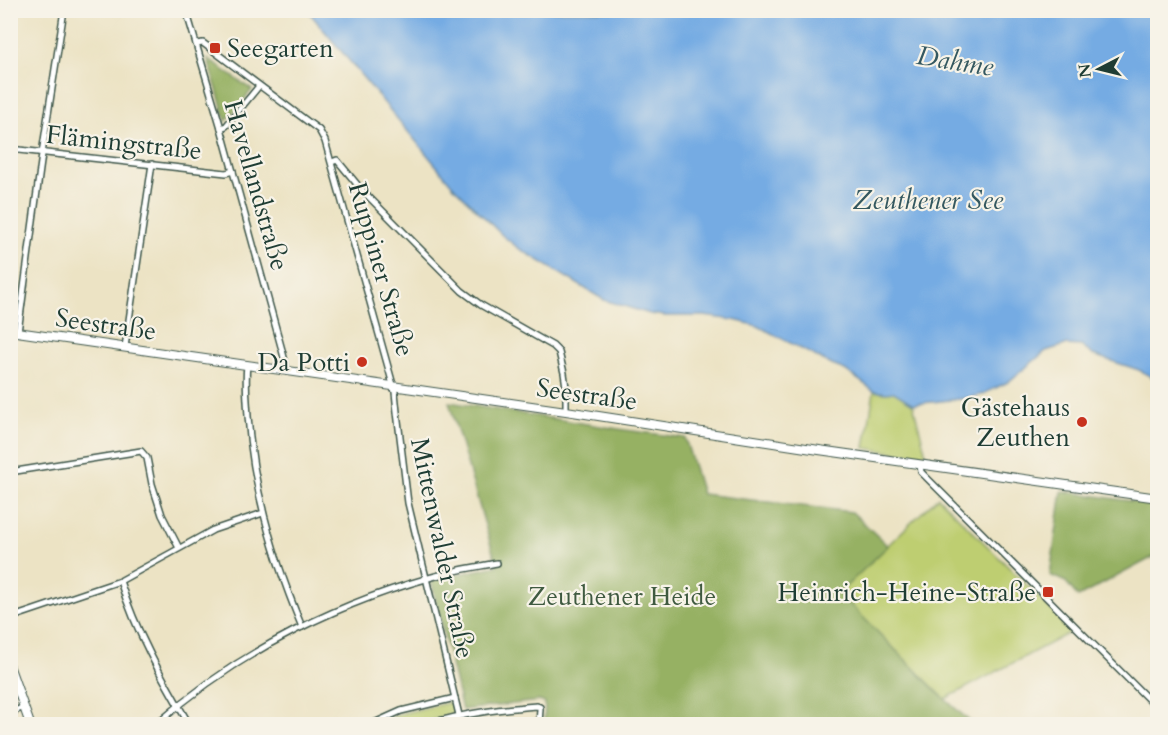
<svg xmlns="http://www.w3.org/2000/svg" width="1168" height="735" font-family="Cardo,serif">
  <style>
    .green { fill: #bece71; stroke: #6e8652; stroke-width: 1.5 }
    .forest { fill: #96b163; stroke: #5a774c; stroke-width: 1.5 }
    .water { fill: #74abe3; stroke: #4a748c; stroke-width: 1.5 }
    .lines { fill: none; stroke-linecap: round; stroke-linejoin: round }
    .street-casing { stroke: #3e564a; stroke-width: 8 }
    .secondary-casing { stroke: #3e564a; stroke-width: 10 }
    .street { stroke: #fff; stroke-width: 5 }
    .secondary { stroke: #fff; stroke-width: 8 }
    .poi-dot { fill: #c8321e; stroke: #f7f3e8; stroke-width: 2 }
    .labels { text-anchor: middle; stroke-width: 4.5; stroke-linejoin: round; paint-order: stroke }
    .poi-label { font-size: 26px; fill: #1f3d34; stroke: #f7f3e8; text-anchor: end }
    .street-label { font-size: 26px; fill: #1f3d34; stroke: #f7f3e8 }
    .park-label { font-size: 26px; fill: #3f5a40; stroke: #f7f3e8 }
    .water-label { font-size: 27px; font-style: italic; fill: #345860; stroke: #f7f3e8 }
  </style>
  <rect width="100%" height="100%" fill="#f7f3e8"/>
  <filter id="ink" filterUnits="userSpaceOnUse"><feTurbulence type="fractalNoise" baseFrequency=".0167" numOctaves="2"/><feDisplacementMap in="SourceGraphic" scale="12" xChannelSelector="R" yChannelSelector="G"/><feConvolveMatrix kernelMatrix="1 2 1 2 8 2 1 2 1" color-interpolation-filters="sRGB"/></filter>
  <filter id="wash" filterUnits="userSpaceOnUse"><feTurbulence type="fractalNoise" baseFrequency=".008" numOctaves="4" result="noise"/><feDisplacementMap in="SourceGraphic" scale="24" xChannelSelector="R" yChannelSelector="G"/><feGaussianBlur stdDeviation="1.35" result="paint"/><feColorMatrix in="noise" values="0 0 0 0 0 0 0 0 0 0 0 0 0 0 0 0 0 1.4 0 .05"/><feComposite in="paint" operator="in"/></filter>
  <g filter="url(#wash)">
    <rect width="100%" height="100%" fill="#ece3c4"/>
    <g class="green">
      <polygon points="874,391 886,393 894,392 913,404 927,458 865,448"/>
      <polygon points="938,497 1073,631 945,699 838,593"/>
      <polygon points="452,702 455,707 454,713 420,724 377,724 403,713"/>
    </g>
    <g class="forest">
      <polygon points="208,59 252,90 226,121"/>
      <polygon points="449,402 625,430 685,438 702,494 852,512 888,546 839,593 937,692 973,724 544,724 545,703 539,701 462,710 431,580 497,566"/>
      <polygon points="1062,491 1157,505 1157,555 1078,597 1066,582 1050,575"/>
    </g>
    <polygon class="water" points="308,11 1157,11 1157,380 1139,370 1093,355 1081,346 1065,345 1046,351 1008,382 981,395 960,399 913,404 894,392 886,393 874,391 845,370 832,365 758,326 734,320 704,316 664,316 650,314 604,300 518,248 502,235 454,187 429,157"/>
  </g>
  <g filter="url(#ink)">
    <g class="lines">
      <g class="street-casing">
        <g id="street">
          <polyline points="186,10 221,128 282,350 286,365 285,371"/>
          <polyline points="196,44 203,43 319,130 325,141 395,392 397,412 408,503 459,715"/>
          <polyline points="221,128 226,126 259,86"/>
          <polyline points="10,149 226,173 233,171"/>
          <polyline points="332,162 337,160 361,189 462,291 481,305 553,346 559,352 564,373 566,387 566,411"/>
          <polyline points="18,332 43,147 64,10"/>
          <polyline points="125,347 152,164"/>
          <path d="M247,365C245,382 247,399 248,416C253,490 274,560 302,627"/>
          <polyline points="920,465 921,472 1158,709"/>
          <polyline points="10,472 141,451 147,458 152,484 162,515 179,548"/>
          <path d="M120,581C136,632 162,678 189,724"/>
          <polyline points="10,618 120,581 213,530 263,513"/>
          <polyline points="10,713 24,707"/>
          <path d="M157,724C240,650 344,599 451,572C466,568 482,566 497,563"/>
          <polyline points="372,724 401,711 455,698"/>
          <path d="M429,724C464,713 500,709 537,706L540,707V709L539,724"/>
        </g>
      </g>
      <g class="secondary-casing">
        <g id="secondary">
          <polyline points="10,331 566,411 819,450 1158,498"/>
          <polyline points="10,668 30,724"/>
        </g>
      </g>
      <use href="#street" class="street"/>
      <use href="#secondary" class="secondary"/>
    </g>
  </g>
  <g class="poi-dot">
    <rect x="209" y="42" width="12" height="12" rx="3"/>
    <circle cx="362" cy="362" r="6"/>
    <circle cx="1082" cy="422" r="6"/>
    <rect x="1042" y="586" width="12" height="12" rx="3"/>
  </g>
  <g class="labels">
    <g class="poi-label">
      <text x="227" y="57" text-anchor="start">Seegarten</text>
      <text x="350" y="371">Da Potti</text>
      <text x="1070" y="416">Gästehaus<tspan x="1070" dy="30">Zeuthen</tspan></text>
      <text x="1036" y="601">Heinrich-Heine-Straße</text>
    </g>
    <g class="street-label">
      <text transform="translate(124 142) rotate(6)" y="9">Flämingstraße</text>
      <text transform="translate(257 185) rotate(74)" y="9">Havellandstraße</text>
      <text transform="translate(382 269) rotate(74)" y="9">Ruppiner Straße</text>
      <text transform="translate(106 324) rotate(8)" y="9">Seestraße</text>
      <text transform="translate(587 394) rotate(8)" y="9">Seestraße</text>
      <text transform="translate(443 548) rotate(78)" y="9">Mittenwalder Straße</text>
    </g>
    <g class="park-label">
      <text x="622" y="605">Zeuthener Heide</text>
    </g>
    <g class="water-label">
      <text transform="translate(955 61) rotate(9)" y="9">Dahme</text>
      <text x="928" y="209">Zeuthener See</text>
    </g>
  </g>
  <rect width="1168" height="735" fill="none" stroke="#f7f3e8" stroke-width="36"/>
  <g transform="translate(1099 69) rotate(263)" stroke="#f7f3e8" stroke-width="4.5" paint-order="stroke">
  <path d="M0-4.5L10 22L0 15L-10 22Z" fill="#1f3d34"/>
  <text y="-9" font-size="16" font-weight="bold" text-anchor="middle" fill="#1f3d34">N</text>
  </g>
</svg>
